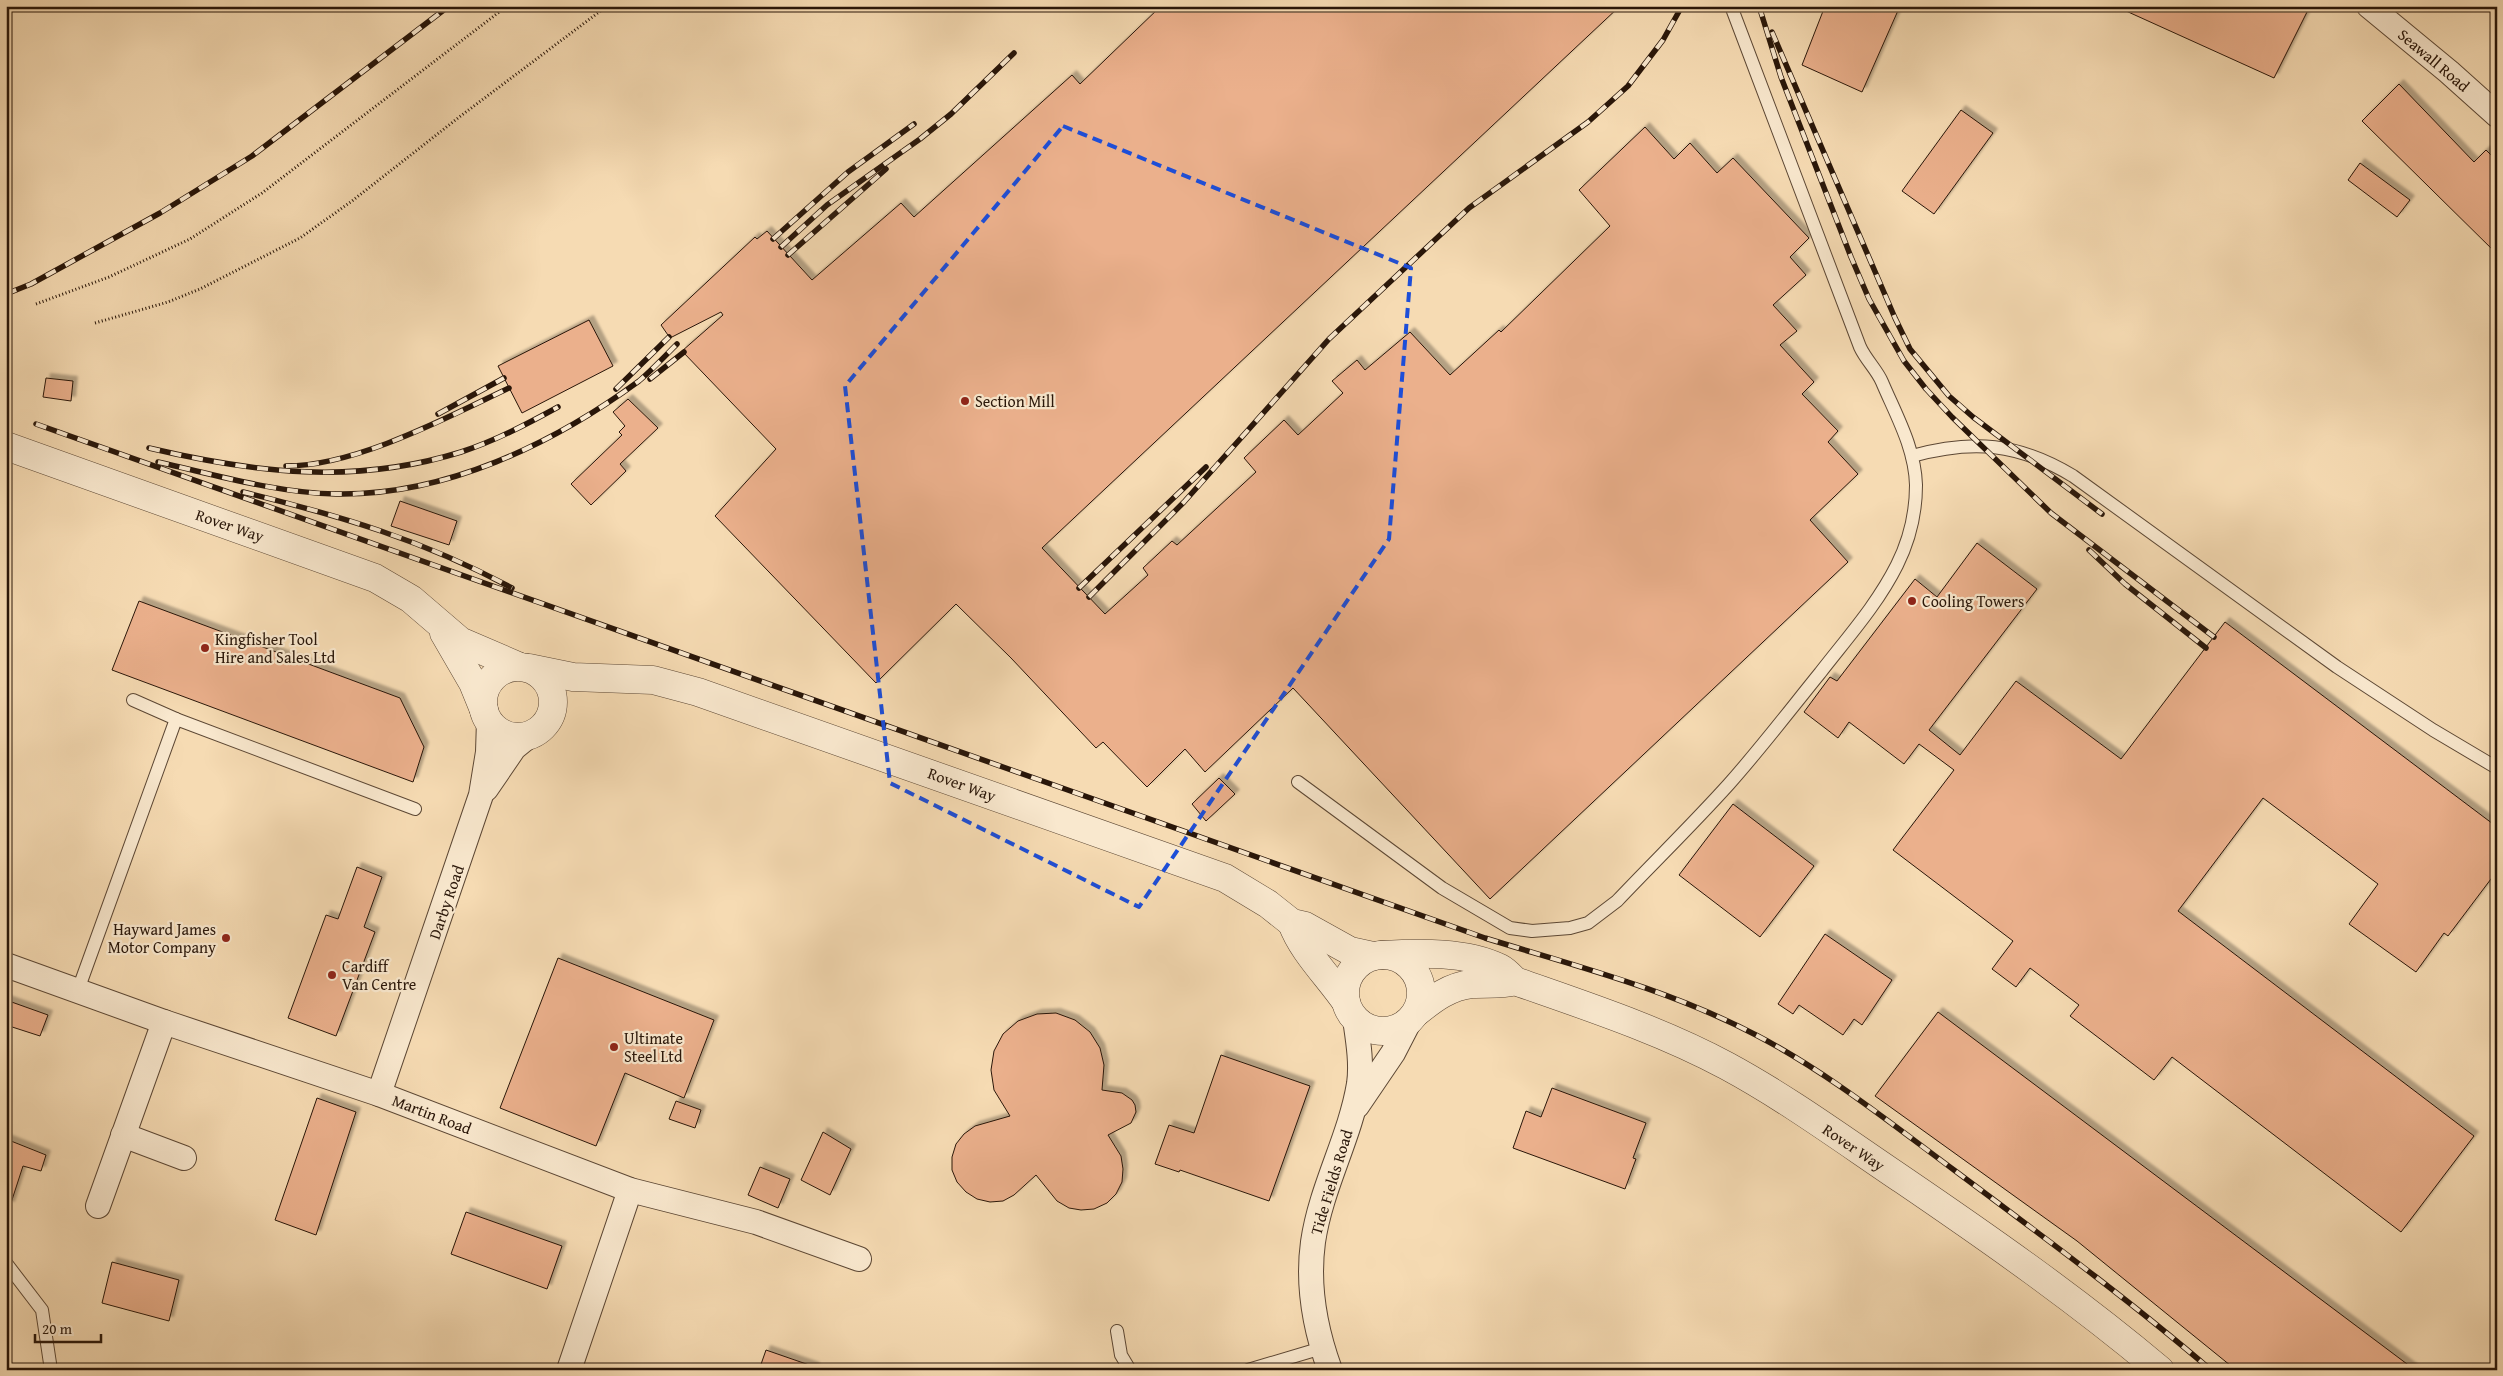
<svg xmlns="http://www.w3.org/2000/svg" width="2503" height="1376" font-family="'Gentium Book Plus',serif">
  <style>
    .building { fill: #ebb08c; stroke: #291609; filter: url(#shadow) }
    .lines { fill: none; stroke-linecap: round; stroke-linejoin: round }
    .service-casing { stroke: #5c4734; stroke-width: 14 }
    .minor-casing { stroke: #5c4734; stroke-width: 26 }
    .tertiary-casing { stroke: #5c4734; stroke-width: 29 }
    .path { stroke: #291609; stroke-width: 3; stroke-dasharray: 1 2.5; stroke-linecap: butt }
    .service { stroke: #f9e8ce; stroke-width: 12 }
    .minor { stroke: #f9e8ce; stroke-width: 24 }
    .tertiary { stroke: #f9e8ce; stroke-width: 28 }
    .rail-casing { stroke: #291609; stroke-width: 5.5 }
    .rail { stroke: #f9e8ce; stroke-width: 4; stroke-dasharray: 11; stroke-linecap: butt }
    .marked { fill: none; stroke: #1d4ed8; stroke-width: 4; stroke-dasharray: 10 6; stroke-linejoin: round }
    .poi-dot { fill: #8f2418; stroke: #f9e8ce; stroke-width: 2 }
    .labels { text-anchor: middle; stroke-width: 4.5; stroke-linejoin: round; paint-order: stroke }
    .street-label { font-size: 16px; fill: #291609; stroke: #f9e8ce }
    .poi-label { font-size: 16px; fill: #291609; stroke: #f9e8ce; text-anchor: start }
  </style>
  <defs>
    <filter id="shadow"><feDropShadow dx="4.5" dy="-4.5" stdDeviation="1" flood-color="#0004"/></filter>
  </defs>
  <rect width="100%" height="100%" fill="#f6dbb3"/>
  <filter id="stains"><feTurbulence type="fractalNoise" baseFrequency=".004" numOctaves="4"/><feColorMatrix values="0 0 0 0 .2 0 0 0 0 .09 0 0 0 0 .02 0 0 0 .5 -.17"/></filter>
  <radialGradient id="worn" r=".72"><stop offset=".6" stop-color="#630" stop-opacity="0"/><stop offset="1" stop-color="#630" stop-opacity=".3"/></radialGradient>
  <g class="building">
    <polygon points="1161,6 1620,6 1042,548 1105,614 1148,575 1143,568 1172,541 1177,545 1256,472 1244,458 1284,420 1298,435 1343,393 1332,381 1357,360 1365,370 1410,332 1450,375 1499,330 1501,332 1610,226 1579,190 1645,127 1674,159 1690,143 1717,173 1733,158 1809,238 1790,257 1806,275 1773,305 1797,331 1780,345 1814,382 1802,394 1838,431 1828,442 1858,474 1810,520 1848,562 1490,899 1293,688 1205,772 1185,749 1147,787 1103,742 1096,748 1011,658 956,604 876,683 715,516 776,449 682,351 723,315 721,312 670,338 661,325 755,237 757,239 767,231 812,280 901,203 914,217 1072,75 1080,84"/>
    <polygon points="1825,6 1900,6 1862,92 1802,65"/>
    <polygon points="2115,6 2310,6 2274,78"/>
    <polygon points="2399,84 2474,162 2486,150 2497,161 2497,254 2362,121"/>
    <polygon points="1961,110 1993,133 1934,214 1902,191"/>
    <polygon points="2360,163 2410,200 2397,217 2348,180"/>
    <polygon points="589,320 613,366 522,413 498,366"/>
    <polygon points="46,378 73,381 71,401 43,397"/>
    <polygon points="628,399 658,428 620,464 626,471 591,505 571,484 622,435 619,432 625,426 613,412"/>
    <polygon points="400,501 457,521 449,545 391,526"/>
    <polygon points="1977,543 2037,589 1929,730 1960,755 2016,681 2121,759 2225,622 2497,827 2497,871 2448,936 2444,933 2416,972 2349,924 2378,884 2263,798 2178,911 2474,1136 2401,1232 2172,1057 2154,1080 2070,1016 2079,1005 2030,968 2016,987 1992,969 2013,941 1893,850 1954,770 1919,744 1904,764 1849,722 1838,738 1804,712 1830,677 1837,681 1915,579 1937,597"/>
    <polygon points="139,601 400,698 424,747 413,782 112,670"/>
    <polygon points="1219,778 1235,794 1206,821 1192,804"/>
    <polygon points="1733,804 1814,866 1760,937 1679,875"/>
    <polygon points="357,867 382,877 364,927 375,932 336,1036 288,1018 326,915 338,919"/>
    <polygon points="1825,934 1892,980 1862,1025 1854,1019 1843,1035 1799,1005 1793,1014 1778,1004"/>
    <polygon points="558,958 714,1020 684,1098 625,1073 596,1146 500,1108"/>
    <polygon points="6,1000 48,1015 40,1036 6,1025"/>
    <polygon points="1938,1012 2415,1370 2236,1370 2077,1241 1875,1096"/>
    <polygon points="1056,1013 1075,1020 1090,1032 1100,1048 1104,1065 1102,1090 1122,1093 1132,1100 1135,1105 1136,1112 1131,1123 1108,1135 1121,1156 1123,1169 1122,1182 1116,1194 1107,1203 1094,1209 1081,1210 1069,1208 1057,1201 1036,1175 1014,1195 1003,1201 990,1202 977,1199 966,1192 957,1182 952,1170 952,1157 956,1144 964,1134 975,1126 1010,1116 994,1090 991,1070 994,1051 1003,1034 1018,1021 1037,1014"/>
    <polygon points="1221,1055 1310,1086 1269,1201 1180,1170 1179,1172 1155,1164 1169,1125 1194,1133"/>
    <polygon points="1552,1088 1646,1123 1633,1158 1636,1159 1625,1189 1513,1148 1526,1111 1541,1117"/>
    <polygon points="317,1098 356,1112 316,1235 275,1220"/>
    <polygon points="676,1101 701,1110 695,1128 669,1119"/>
    <polygon points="823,1132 851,1149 830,1195 801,1180"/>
    <polygon points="6,1139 46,1155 41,1171 23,1166 10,1206 6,1205"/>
    <polygon points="760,1167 790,1179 778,1208 748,1195"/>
    <polygon points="466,1212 562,1246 547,1289 451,1254"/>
    <polygon points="112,1262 179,1280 169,1321 102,1303"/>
    <polygon points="766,1350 815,1367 815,1370 759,1370"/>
  </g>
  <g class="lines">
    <g class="service-casing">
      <g id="service">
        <path d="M1912,456C1973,439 2018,443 2073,476L2337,667L2433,730L2497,768"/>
        <polyline points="133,700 176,719"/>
        <path d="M1298,782L1442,888L1510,928L1532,931L1570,928L1588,923L1617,901C1654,862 1693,824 1729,784C1761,748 1790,710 1820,673C1847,638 1877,605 1897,565C1909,541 1916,512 1916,485C1915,448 1896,415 1882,382C1877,370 1866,360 1860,347L1731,6"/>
        <polyline points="78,990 176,719 415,809"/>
        <polyline points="6,1263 42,1310 51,1370"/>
        <polyline points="1117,1331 1121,1355 1130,1370"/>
        <polyline points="1248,1370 1322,1348"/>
      </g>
    </g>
    <g class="minor-casing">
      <g id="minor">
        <polyline points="2369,6 2449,72 2497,115"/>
        <polyline points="486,789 514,748 530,735"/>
        <polyline points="6,965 164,1022 379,1094 630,1190 756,1222 859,1259"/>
        <polyline points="379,1094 481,795 488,752 489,721"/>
        <polyline points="1357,1106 1393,1053 1409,1022"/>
        <polyline points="123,1135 184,1158"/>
        <polyline points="98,1206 164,1022"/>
        <polyline points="569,1370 630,1190"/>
        <path d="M1330,1370C1315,1329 1307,1286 1313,1242C1321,1187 1350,1138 1359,1084C1362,1063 1358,1040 1355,1019"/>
      </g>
    </g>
    <g class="tertiary-casing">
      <g id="tertiary">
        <polyline points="6,446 375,578 411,599 460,641 518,666"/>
        <polyline points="444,633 473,683 484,710"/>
        <circle cx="518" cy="702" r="35"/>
        <polyline points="529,668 573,677 653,680 698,692 1225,878 1268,904 1292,923 1305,926 1350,951 1373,956"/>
        <path d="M1292,923C1302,951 1329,977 1346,1002"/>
        <circle cx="1383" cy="993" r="38"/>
        <path d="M1381,955C1418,953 1466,951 1500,968C1506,971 1511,977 1515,981C1586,1006 1660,1030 1727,1066C1788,1099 1845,1141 1903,1180C1991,1240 2078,1301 2160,1370"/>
        <path d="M1417,1012C1433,999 1450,986 1472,984C1487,983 1501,985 1515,981"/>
      </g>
    </g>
    <g class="path">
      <polyline points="36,304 109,277 190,239 262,193 507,6"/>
      <polyline points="95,323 168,302 200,289 300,238 352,201 458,118 607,6"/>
    </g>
    <use href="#service" class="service"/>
    <use href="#minor" class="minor"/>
    <use href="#tertiary" class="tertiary"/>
    <g class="rail-casing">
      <g id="rail">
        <polyline points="1759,6 1781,77 1851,257 1869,299 1904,361 1926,389 1952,417 2051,513 2214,637"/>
        <polyline points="1772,32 1895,318 1910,349 1949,396 1973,417 2102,514"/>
        <polyline points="773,239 848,172 914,124"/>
        <polyline points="781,247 827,205 920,139 951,114 1014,53"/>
        <polyline points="788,255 886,169"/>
        <polyline points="6,294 31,284 160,213 252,156 449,6"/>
        <polyline points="650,379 684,352"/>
        <polyline points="616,389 669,337"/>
        <polyline points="438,414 504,378"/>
        <path d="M36,424L1485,938C1576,966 1670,990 1756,1035C1827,1072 1889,1122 1954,1170C2041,1235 2128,1299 2211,1370"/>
        <path d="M149,448C255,473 355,485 461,452C495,441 527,424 558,407"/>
        <path d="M158,462C216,475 277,493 336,494C445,496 553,444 639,381C652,370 665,356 677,344"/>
        <path d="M286,466C356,466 446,418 509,388"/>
        <path d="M243,492C341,516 423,540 512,588"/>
        <polyline points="2089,550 2125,584 2206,648"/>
        <polyline points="1079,588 1206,467"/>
        <polyline points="1089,597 1184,502 1329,339 1469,208 1588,122 1628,86 1663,40 1682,6"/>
      </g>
    </g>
    <use href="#rail" class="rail"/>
  </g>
  <path class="marked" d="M1063,126L1411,268L1389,539L1139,907L890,783L845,386Z"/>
  <g class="poi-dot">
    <circle cx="965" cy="401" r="5"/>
    <circle cx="1912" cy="601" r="5"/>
    <circle cx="205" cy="648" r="5"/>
    <circle cx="226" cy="938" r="5"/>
    <circle cx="332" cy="975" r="5"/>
    <circle cx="614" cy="1047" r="5"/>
  </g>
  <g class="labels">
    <g class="street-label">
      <text transform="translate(2434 60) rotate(40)" y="6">Seawall Road</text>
      <text transform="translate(230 525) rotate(19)" y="6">Rover Way</text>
      <text transform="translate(962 784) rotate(20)" y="6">Rover Way</text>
      <text transform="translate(446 902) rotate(-71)" y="6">Darby Road</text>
      <text transform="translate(432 1114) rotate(21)" y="6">Martin Road</text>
      <text transform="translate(1854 1147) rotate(34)" y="6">Rover Way</text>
      <text transform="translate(1331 1182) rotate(-73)" y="6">Tide Fields Road</text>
    </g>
    <g class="poi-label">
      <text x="975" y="407">Section Mill</text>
      <text x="1922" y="607">Cooling Towers</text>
      <text x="215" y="645">Kingfisher Tool<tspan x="215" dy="18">Hire and Sales Ltd</tspan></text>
      <text x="216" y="935" text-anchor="end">Hayward James<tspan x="216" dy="18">Motor Company</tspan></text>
      <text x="342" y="972">Cardiff<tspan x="342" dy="18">Van Centre</tspan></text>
      <text x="624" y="1044">Ultimate<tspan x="624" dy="18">Steel Ltd</tspan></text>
    </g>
  </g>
  <rect width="2503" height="1376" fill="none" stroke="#f6dbb3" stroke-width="25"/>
  <rect x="8" y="8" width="2488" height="1361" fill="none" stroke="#291609" stroke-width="2.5"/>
  <rect x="12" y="12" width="2478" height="1351" fill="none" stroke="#291609"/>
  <path d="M35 1334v8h66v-8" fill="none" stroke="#291609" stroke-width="2.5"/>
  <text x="42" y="1334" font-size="15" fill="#291609" stroke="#f9e8ce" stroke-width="4" paint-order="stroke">20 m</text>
  <rect width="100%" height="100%" filter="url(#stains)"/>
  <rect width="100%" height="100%" fill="url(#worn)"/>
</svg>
